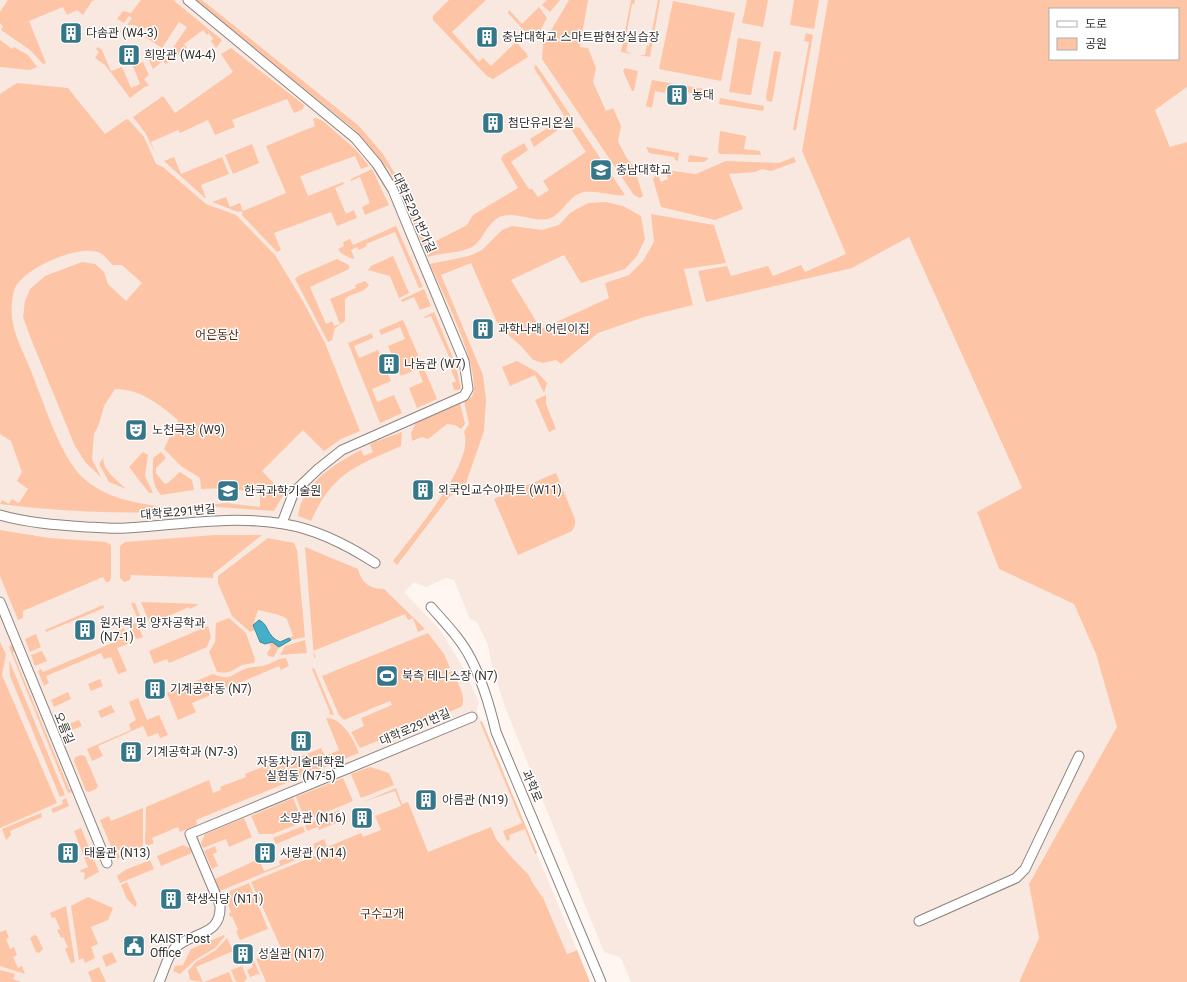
<svg xmlns="http://www.w3.org/2000/svg" width="1187" height="982" font-family="Roboto,'Noto Sans KR',sans-serif">
  <style>
    .built { fill: #f9e8df }
    .green { fill: #fdc5a6; fill-rule: evenodd }
    .water { fill: #45afca; stroke: #40899c }
    .lines { fill: none; stroke-linecap: round; stroke-linejoin: round }
    .minor-casing { stroke: #8b837f; stroke-width: 11 }
    .minor { stroke: #fff; stroke-width: 9 }
    .labels { text-anchor: middle; stroke-width: 3; stroke-linejoin: round; paint-order: stroke }
    .poi-label { font-size: 12px; fill: #34312f; stroke: #fff; text-anchor: start }
    .street-label { font-size: 12px; fill: #34312f; stroke: #fff }
    .park-label { font-size: 12px; fill: #4f2a15; stroke: #fff }
  </style>
  <rect width="100%" height="100%" fill="#fff6f1"/>
  <g class="built">
    <polygon points="0,0 828,0 802,151 852,268 909,237 1022,489 977,512 999,569 1074,604 1096,654 1118,727 1029,884 1039,938 1019,982 631,982 621,958 604,952 505,707 492,666 488,645 477,622 470,619 454,580 446,578 426,587 414,582 404,592 440,630 460,662 479,702 477,711 577,950 469,982 0,982"/>
    <polygon points="1187,87 1187,142 1171,148 1155,110"/>
  </g>
  <g class="green">
    <polygon points="8,0 96,0 92,1 83,15 77,10 67,15 63,7 29,21 46,63 43,64 30,50 1,30 3,26 0,23 0,12"/>
    <polygon points="141,0 173,0 222,40 216,48 211,41 213,39 209,33 207,35 203,30 184,44 187,48 166,64 163,61 153,69 149,60 153,58 151,51 158,48 160,49 158,53 166,58 187,27 179,22 162,48 145,37 151,34 148,27 127,36 117,29 128,33 137,31 135,25 127,25 132,18 129,16 124,23 117,19 123,11 131,13"/>
    <path d="M194,0H202L359,126L383,154L402,185L430,252L439,250L436,241L467,225L473,215L518,188L501,159L503,155L524,143L528,150L511,162L529,189H532L538,197L549,190L543,181L586,152L571,129L576,127L580,128L625,195C619,197 595,190 584,192C569,195 564,211 553,217C539,225 518,211 502,216C486,222 484,240 472,247C459,254 442,252 428,257L397,185L389,170L355,130Z"/>
    <polygon points="449,0 486,0 452,32 479,62 483,58 491,66 516,42 527,54 528,57 493,79 487,76 433,20 433,16"/>
    <polygon points="547,0 560,0 550,12 542,5"/>
    <polygon points="569,0 588,0 580,47 588,48 596,68 593,82 606,111 613,108 621,126 618,141 626,157 634,167 643,196 640,198 634,195 542,59 543,44"/>
    <polygon points="631,0 635,0 634,4 632,4 625,42 628,43 626,51 632,54 621,52"/>
    <polygon points="658,0 660,0 650,57 638,55 645,55 647,45 649,46"/>
    <polygon points="747,0 768,0 763,27 742,23"/>
    <polygon points="794,0 819,0 814,29 790,25"/>
    <path d="M828,0H1187V87L1155,110L1170,147L1187,142V982H1019L1039,938L1029,884L1117,727L1096,654L1074,604L999,569L977,512L1022,488L909,237L852,268L706,302L698,271L727,266L731,276L768,266L773,276L801,265L805,272L846,254L802,151ZM1050,9H1178V59H1050Z"/>
    <polygon points="673,1 735,13 721,81 659,69"/>
    <polygon points="539,7 547,18 535,40 533,40 508,13 509,10 522,24"/>
    <polygon points="806,33 813,35 796,130 793,130 809,42 804,41"/>
    <polygon points="738,38 761,42 751,95 749,95 729,92"/>
    <polygon points="0,40 12,49 14,47 28,55 37,67 30,70 0,67"/>
    <polygon points="98,47 102,50 111,71 122,67 131,88 140,84 133,66 143,62 149,75 144,79 149,86 146,86 130,98 105,65 95,58 99,52 96,49"/>
    <polygon points="231,48 304,105 303,109 294,113 287,99 232,120 235,127 215,135 208,120 180,133 178,130 151,142 155,153 146,134 133,117 163,96 175,113 233,72 221,54"/>
    <polygon points="774,51 781,52 772,102 767,101 766,97"/>
    <polygon points="535,65 537,66 573,119 534,147 530,139 565,117 534,68"/>
    <polygon points="625,68 638,71 634,91 632,91 623,71"/>
    <polygon points="652,80 710,90 709,96 666,89 665,93 655,91 652,108 646,106"/>
    <path d="M17,83L68,88L105,134L125,120L128,119L144,137L156,164L163,167L206,204L236,215L275,255L304,303L325,343L360,431L341,439L324,451L303,430L262,471L284,494L274,511L218,507L189,511V507L226,503L260,507V493L226,488L201,489L200,478L181,466L164,449L178,420C159,404 140,389 115,389L104,406L99,424L94,434L92,459L101,477L86,463L75,446L31,339L23,317L25,301L30,289L45,276L82,262L95,264L104,272L108,284L126,301L142,283L122,265H113C109,262 106,257 102,254C82,241 19,270 14,291C12,298 11,311 12,318C14,334 23,352 29,366C42,397 59,455 83,478C106,498 134,503 164,507L170,510V512C113,514 57,511 0,504L2,500L9,504L12,499L19,503L28,489L17,481L22,472L11,441L0,434V94Z"/>
    <polygon points="720,98 764,106 763,111 719,104"/>
    <polygon points="316,118 323,121 356,150 369,166 361,169 355,156 300,176 308,196 343,182 344,184 335,188 346,214 354,210 357,218 337,226 331,212 274,233 281,250 277,252 241,214 243,214 241,211 238,212 212,202 226,197 230,207 240,203 243,211 286,193 266,146 315,126 313,119"/>
    <polygon points="720,131 746,136 744,149 760,151 761,155 720,154 718,152"/>
    <polygon points="252,144 259,163 233,174 225,155"/>
    <polygon points="646,147 679,153 678,161 675,160 674,157 649,153"/>
    <polygon points="689,155 709,158 704,162 688,162"/>
    <polygon points="174,157 181,174 222,157 229,174 201,185 206,198 205,198 164,161"/>
    <polygon points="794,157 796,162 771,171 762,169 755,172 729,174 743,209 715,220 661,207 653,179 657,173 661,182 668,179 665,170 696,174 726,161 779,163"/>
    <polygon points="372,169 389,205 365,215 362,207 370,203 360,177 351,181 351,179"/>
    <path d="M606,202L623,206L641,216L645,239L637,256L625,269L581,283L564,255L511,280L541,329L609,298L605,283L629,275L643,261L654,242L651,214L714,225L726,263L684,269L693,305L644,317L598,333L561,364L556,360L543,363L533,360L521,346L499,327L471,263L441,275L483,375L486,400L484,431L465,486L449,497L397,565L393,561C412,536 476,462 464,432L469,424L464,401L472,397C483,371 442,292 430,264L469,256L482,250L502,230L512,226L542,230L559,225L570,213L588,203Z"/>
    <polygon points="394,221 423,287 419,288 395,232 366,244 367,246 359,250 357,247 351,250 354,258 352,259 341,253 338,249 344,246 343,242 350,239 353,245 396,226"/>
    <polygon points="393,256 409,293 399,298 390,276 368,270 371,266"/>
    <path d="M337,259L349,265V269L310,287L326,324L332,321L334,326L340,324L330,299L356,288L355,285L365,281L369,285C361,295 352,292 345,299V321L335,328L332,340L328,342L295,279L298,276Z"/>
    <polygon points="424,289 431,306 420,310 414,297 402,302 401,300"/>
    <polygon points="434,312 455,363 461,388 459,390 454,390 452,383 456,381 451,370 454,368 431,316 425,318 424,317"/>
    <polygon points="403,320 437,399 417,408 409,388 423,382 418,369 401,376 388,346 405,339 400,327 381,335 379,330"/>
    <polygon points="372,333 373,338 354,346 359,358 378,350 391,381 372,389 377,402 394,395 402,413 380,423 348,343"/>
    <polygon points="517,361 537,372 547,383 544,393 535,375 510,386 502,367"/>
    <polygon points="546,395 546,404 556,429 549,432 535,400"/>
    <polygon points="460,403 465,424 461,429 455,425 447,424 428,439 422,437 412,441 411,433 416,422"/>
    <path d="M402,432L401,446C356,466 332,473 311,521L298,516C302,484 334,464 361,450L364,456L373,452L370,445L372,443Z"/>
    <polygon points="143,452 148,455 145,476 153,493 149,493 129,467"/>
    <path d="M161,452L166,458L156,468V473L165,484L168,483L180,472L192,480L194,490L161,495C151,484 153,473 153,458Z"/>
    <polygon points="105,455 103,459 105,467 111,475 126,489 109,482 99,464"/>
    <polygon points="556,473 575,519 575,525 572,531 518,555 494,499"/>
    <polygon points="0,530 49,538 106,542 111,545 111,579 109,582 106,582 103,577 23,611 23,618 18,620 0,576"/>
    <polygon points="215,535 262,535 213,574 213,578 131,575 130,580 124,582 120,578 120,546 125,542"/>
    <path d="M268,538L294,543L297,550L305,637L291,640L289,638L293,636L287,619C278,613 269,613 258,610L253,625L255,630L250,632L232,616L218,583V576Z"/>
    <path d="M305,547L358,569C362,583 369,589 384,589L425,629L418,632L413,618L408,620L405,614L313,651L316,657L314,658Z"/>
    <polygon points="141,602 199,604 190,609 189,607 150,624"/>
    <polygon points="131,603 135,603 144,626 139,628 143,637 136,639 130,625 139,622"/>
    <polygon points="103,605 104,608 46,632 45,630"/>
    <path d="M229,618L246,633L255,659L254,663C249,664 244,664 240,666C232,671 228,674 217,672L209,652L215,642L216,623Z"/>
    <polygon points="208,626 211,637 207,647 169,663 167,659 154,664 149,651"/>
    <polygon points="124,628 130,643 117,648 127,671 118,674 111,657 104,659 101,653 46,676 49,683 44,686 38,671 41,669 43,672 117,641 114,632"/>
    <path d="M428,633L444,654L450,668L444,670L446,673L452,671C456,681 468,697 461,707L360,748L351,732L364,726L361,718L392,705L390,701L344,720L339,715L322,676Z"/>
    <polygon points="36,634 41,647 30,652 25,639"/>
    <polygon points="305,640 307,653 280,655 285,646"/>
    <polygon points="272,641 279,647 274,657 268,656 267,653 271,647 269,643"/>
    <polygon points="0,642 6,654 2,675 57,803 0,828"/>
    <polygon points="13,645 15,649 13,653 69,789 73,792 68,793 11,652 9,646"/>
    <polygon points="42,651 47,661 35,666 31,655"/>
    <path d="M286,658L289,666L281,670L279,666L192,703L196,712L178,720L167,693L213,674C231,681 230,675 245,669C250,667 257,667 263,666C272,664 277,658 286,658Z"/>
    <polygon points="9,660 65,795 60,797 10,676"/>
    <polygon points="314,668 334,715 329,714 330,712 312,669"/>
    <polygon points="100,679 103,686 91,691 88,684"/>
    <polygon points="68,692 71,699 54,707 51,700"/>
    <polygon points="138,698 147,720 159,715 168,735 160,738 158,733 148,737 143,726 98,746 103,756 92,761 87,749 131,730 129,724 136,720 129,702"/>
    <polygon points="111,705 115,712 101,718 98,711"/>
    <path d="M326,718C342,717 354,740 359,753L196,820L197,825L180,832L178,827L152,838L154,843L147,846L145,843L146,807L209,780L213,793L221,790L220,787L246,777L245,774L275,762L277,767L321,748L325,756L339,750Z"/>
    <polygon points="79,720 82,726 64,733 61,727"/>
    <polygon points="482,721 537,853 535,854 525,829 509,835 510,839 507,841 503,831 522,823 480,722"/>
    <polygon points="81,755 85,756 98,786 96,789 89,792 86,791 74,761 75,757"/>
    <polygon points="370,767 389,773 394,785 361,798 351,774"/>
    <polygon points="343,778 353,801 305,821 296,797"/>
    <polygon points="396,788 402,804 408,802 428,852 491,827 496,839 515,861 528,874 534,885 543,898 567,954 577,950 590,982 266,982 256,959 281,948 251,882 317,855 313,844 324,839 327,847 361,833 363,837 381,830 375,816 401,806 395,791 363,802"/>
    <polygon points="66,798 69,806 53,813 51,809 63,804 62,800"/>
    <polygon points="293,798 303,822 273,834 259,834 251,816"/>
    <polygon points="143,808 143,847 117,859 114,852 117,852 119,855 122,854 121,850 113,851 100,820 109,816 111,821"/>
    <polygon points="339,810 343,820 319,830 318,827 307,831 305,825"/>
    <polygon points="41,813 42,817 10,831 11,835 6,840 2,829"/>
    <polygon points="244,818 252,837 229,847 226,839 203,848 201,843 205,834"/>
    <polygon points="303,826 305,832 276,844 273,838"/>
    <polygon points="81,828 99,872 84,880 85,873 79,871 88,867 74,831"/>
    <polygon points="183,845 190,848 192,853 161,866 157,856"/>
    <polygon points="215,846 217,852 213,854 218,866 212,869 204,851"/>
    <polygon points="311,848 313,853 220,891 215,879 259,859 264,871 280,865 279,861"/>
    <polygon points="150,860 154,869 120,883 117,876 125,870"/>
    <polygon points="127,882 137,904 135,907 127,899 121,885"/>
    <polygon points="249,883 268,929 240,940 236,931 238,930 232,916 230,917 229,913 231,912 223,894"/>
    <polygon points="88,897 113,908 108,920 91,927 98,944 91,947 95,958 85,963 83,958 79,960 71,906"/>
    <polygon points="66,906 75,962 71,963 65,949 68,947 63,937 61,938 57,930 60,929 55,917 52,918 50,913"/>
    <polygon points="6,930 9,938 6,939 10,949 14,947 17,955 13,957 18,968 22,966 25,974 0,966 0,932"/>
    <polygon points="34,935 37,936 43,949 39,953 36,952 30,938"/>
    <polygon points="224,935 225,936 215,948 195,960 180,974 173,971 175,966 183,965 191,949"/>
    <polygon points="227,938 233,951 196,967 203,982 190,980 188,971 196,962 216,950"/>
    <polygon points="112,952 117,962 106,967 102,956"/>
    <polygon points="252,956 260,975 257,974 250,977 247,970 253,967 249,957"/>
    <polygon points="242,966 247,978 244,982 236,982 231,970"/>
    <polygon points="99,967 106,982 92,982 88,972"/>
    <polygon points="0,970 15,974 13,979 21,982 0,982"/>
    <polygon points="229,972 233,982 204,982"/>
  </g>
  <path class="water" d="M259,620C269,624 266,636 280,642L289,638L291,640L279,647L272,642L265,644L260,642L253,625Z"/>
  <g class="lines">
    <g class="minor-casing">
      <g id="minor">
        <polyline points="188,0 355,138 377,164 393,190 409,229 464,361 468,389 464,396 342,450 318,469 294,492 282,523"/>
        <path d="M0,515C28,523 58,525 87,527C100,527 113,529 126,528C179,525 232,515 284,524C315,529 349,546 375,563"/>
        <polyline points="0,602 107,863"/>
        <path d="M431,607C445,623 461,639 471,659C483,682 490,707 496,732L601,982"/>
        <polyline points="919,921 1016,878 1025,869 1079,756"/>
        <path d="M159,982C164,972 167,956 175,948C192,931 222,937 220,905L190,834L472,717"/>
      </g>
    </g>
    <use href="#minor" class="minor"/>
  </g>
  <defs>
    <g id="building-square" transform="scale(1.15)"><rect x="-9" y="-9" width="18" height="18" rx="4" fill="#357788" stroke="#fff"/><path d="M-4-6H4V6H1V3H-1V6H-4ZM-2.5-4.3h1.7v1.8h-1.7ZM.8-4.3h1.7v1.8H.8ZM-2.5-1h1.7V.8h-1.7ZM.8-1h1.7V.8H.8Z" fill="#fff"/></g>
    <g id="university-square" transform="scale(1.15)"><rect x="-9" y="-9" width="18" height="18" rx="4" fill="#357788" stroke="#fff"/><path d="M0-5L7-2L0 1L-7-2ZM-4 1L0 2.5L4 1V4Q0 6-4 4Z" fill="#fff"/></g>
    <g id="theatre-square" transform="scale(1.15)"><rect x="-9" y="-9" width="18" height="18" rx="4" fill="#357788" stroke="#fff"/><path d="M-5-5.5Q0-4 5-5.5V0Q5 5 0 6Q-5 5-5 0ZM-3.3-2.5H-1v1.5H-3.3ZM1-2.5H3.3v1.5H1ZM-2.8 1Q0 5.5 2.8 1Z" fill="#fff"/></g>
    <g id="stadium-square" transform="scale(1.15)"><rect x="-9" y="-9" width="18" height="18" rx="4" fill="#357788" stroke="#fff"/><path d="M0-5a6.5 5 0 1 0 0 10a6.5 5 0 1 0 0-10ZM-3.5-1.8h7v3.6h-7Z" fill="#fff"/></g>
    <g id="civic-square" transform="scale(1.15)"><rect x="-9" y="-9" width="18" height="18" rx="4" fill="#357788" stroke="#fff"/><path d="M-.6-6.5H3V-4.5H.6V-3L4-1V1h2V6H-6V1h2V-1L-.6-3ZM-1.2 2.5V6h2.4V2.5Z" fill="#fff"/></g>
  </defs>
  <g fill-rule="evenodd">
    <use href="#building-square" x="71" y="33"/>
    <use href="#building-square" x="487" y="37"/>
    <use href="#building-square" x="129" y="55"/>
    <use href="#building-square" x="677" y="95"/>
    <use href="#building-square" x="493" y="123"/>
    <use href="#university-square" x="601" y="170"/>
    <use href="#building-square" x="483" y="329"/>
    <use href="#building-square" x="389" y="364"/>
    <use href="#theatre-square" x="136" y="430"/>
    <use href="#building-square" x="423" y="490"/>
    <use href="#university-square" x="228" y="491"/>
    <use href="#building-square" x="85" y="630"/>
    <use href="#stadium-square" x="387" y="676"/>
    <use href="#building-square" x="155" y="689"/>
    <use href="#building-square" x="301" y="741"/>
    <use href="#building-square" x="131" y="752"/>
    <use href="#building-square" x="426" y="800"/>
    <use href="#building-square" x="362" y="818"/>
    <use href="#building-square" x="68" y="853"/>
    <use href="#building-square" x="265" y="853"/>
    <use href="#building-square" x="171" y="899"/>
    <use href="#civic-square" x="134" y="946"/>
    <use href="#building-square" x="243" y="954"/>
  </g>
  <g class="labels">
    <g class="poi-label">
      <text x="86" y="37">다솜관 (W4-3)</text>
      <text x="502" y="41">충남대학교 스마트팜현장실습장</text>
      <text x="144" y="59">희망관 (W4-4)</text>
      <text x="692" y="99">농대</text>
      <text x="508" y="127">첨단유리온실</text>
      <text x="616" y="174">충남대학교</text>
      <text x="498" y="333">과학나래 어린이집</text>
      <text x="404" y="368">나눔관 (W7)</text>
      <text x="152" y="434">노천극장 (W9)</text>
      <text x="438" y="494">외국인교수아파트 (W11)</text>
      <text x="244" y="495">한국과학기술원</text>
      <text x="100" y="627">원자력 및 양자공학과<tspan x="100" dy="14">(N7-1)</tspan></text>
      <text x="402" y="680">북측 테니스장 (N7)</text>
      <text x="170" y="693">기계공학동 (N7)</text>
      <text x="146" y="756">기계공학과 (N7-3)</text>
      <text x="301" y="766" text-anchor="middle">자동차기술대학원<tspan x="301" dy="14">실험동 (N7-5)</tspan></text>
      <text x="442" y="804">아름관 (N19)</text>
      <text x="346" y="822" text-anchor="end">소망관 (N16)</text>
      <text x="84" y="857">태울관 (N13)</text>
      <text x="280" y="857">사랑관 (N14)</text>
      <text x="186" y="903">학생식당 (N11)</text>
      <text x="150" y="943">KAIST Post<tspan x="150" dy="14">Office</tspan></text>
      <text x="258" y="958">성실관 (N17)</text>
    </g>
    <g class="street-label">
      <text transform="translate(414 213) rotate(65)" y="4">대학로291번가길</text>
      <text transform="translate(178 512) rotate(-5)" y="4">대학로291번길</text>
      <text transform="translate(415 727) rotate(-23)" y="4">대학로291번길</text>
      <text transform="translate(64 728) rotate(67)" y="4">오름길</text>
      <text transform="translate(532 786) rotate(67)" y="4">과학로</text>
    </g>
    <g class="park-label">
      <text x="217" y="339">어은동산</text>
      <text x="382" y="918">구수고개</text>
    </g>
  </g>
  <rect x="1049" y="8" width="130" height="52" fill="#ffffff" stroke="#aeadac"/>
  <rect x="1057" y="21" width="20" height="6" fill="#ffffff" stroke="#aeadac"/>
  <text x="1085" y="28" font-size="12" fill="#34312f">도로</text>
  <rect x="1057" y="38" width="20" height="12" fill="#fdc5a6" stroke="#aeadac"/>
  <text x="1085" y="48" font-size="12" fill="#34312f">공원</text>
</svg>
